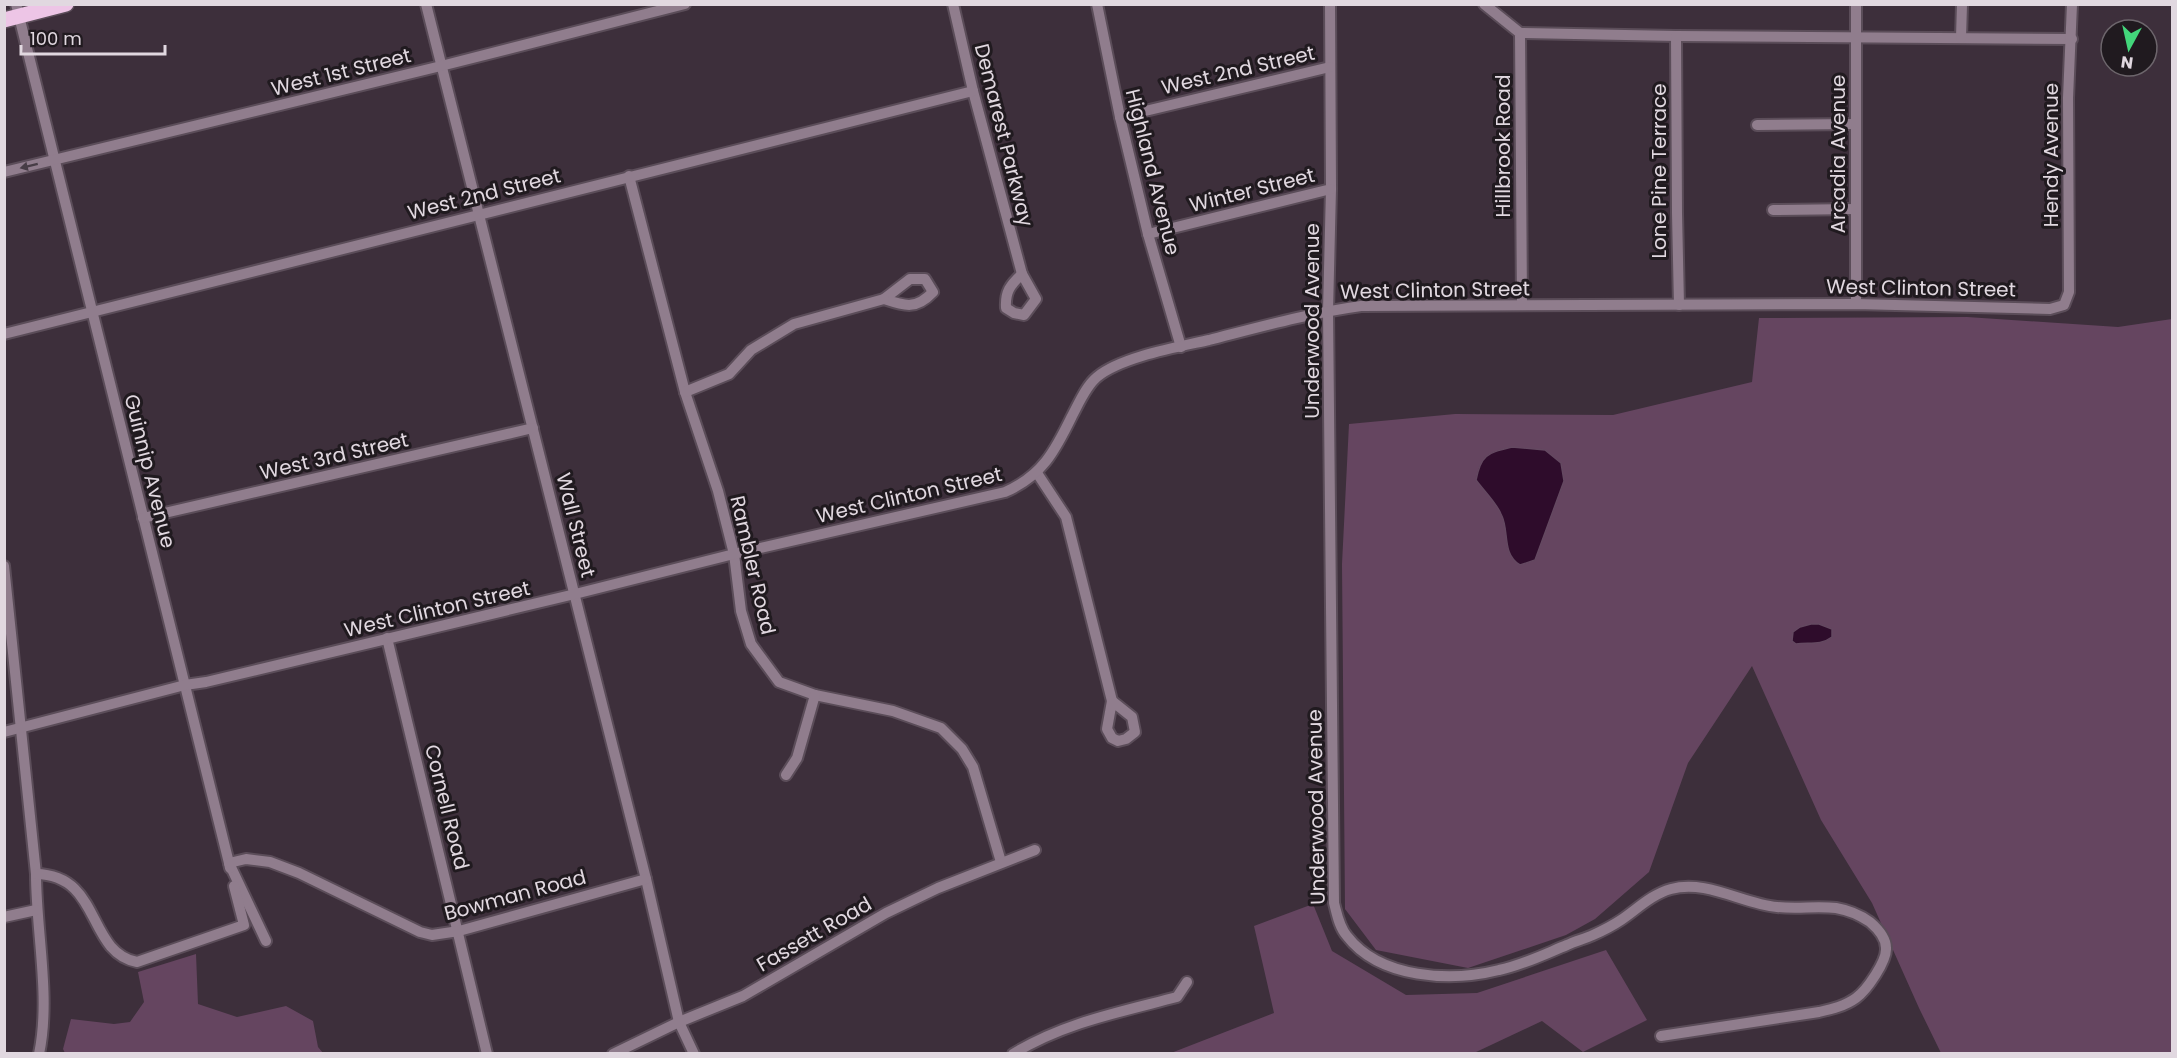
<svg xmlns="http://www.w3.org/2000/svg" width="2177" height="1058" font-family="Poppins,sans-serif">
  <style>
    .green { fill: #654560 }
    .water { fill: #2e0c2b; stroke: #644961; stroke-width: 1.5 }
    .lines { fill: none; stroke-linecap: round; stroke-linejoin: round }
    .minor-casing { stroke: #5b4d59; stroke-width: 14 }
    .primary-casing { stroke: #5b4d59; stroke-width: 18 }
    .minor { stroke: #907d8d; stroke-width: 10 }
    .primary { stroke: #edc5e6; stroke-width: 15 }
    .oneway { fill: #473d46 }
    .labels { text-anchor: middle; stroke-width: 6; stroke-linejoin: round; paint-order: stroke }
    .street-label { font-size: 20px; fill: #e1d8e0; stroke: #201a1f }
  </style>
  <rect width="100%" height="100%" fill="#3d2f3b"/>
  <g class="green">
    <polygon points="1967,317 2118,327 2172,319 2172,1053 1941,1053 1919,1008 1872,903 1821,820 1752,666 1688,763 1649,872 1595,919 1566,935 1468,968 1376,950 1345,909 1342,564 1349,424 1455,414 1613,415 1752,382 1759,318"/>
    <polygon points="1313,904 1332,951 1406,995 1477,993 1606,950 1647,1020 1583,1052 1542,1021 1474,1053 1171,1053 1274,1013 1254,926"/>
    <polygon points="196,954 198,1004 237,1017 286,1006 313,1021 318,1047 323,1053 65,1053 63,1049 71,1019 114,1024 130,1022 144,1002 138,972"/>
  </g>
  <g class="water">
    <path d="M1512,447L1545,450L1561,463L1564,481L1535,560L1520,565C1501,553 1510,531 1501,514C1496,502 1484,491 1476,480C1481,454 1488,453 1512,447Z"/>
    <path d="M1811,624H1819L1832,629V637C1820,646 1809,642 1796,644L1792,641L1793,632L1800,627Z"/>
  </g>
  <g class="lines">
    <g class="minor-casing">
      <g id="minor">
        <polyline points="16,4 229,863 266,941"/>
        <polyline points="426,4 646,879 679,1022 694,1054"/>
        <polyline points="953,4 973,91 1022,274"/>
        <polyline points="1097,4 1120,117 1148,234 1181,347"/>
        <path d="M1330,4L1331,189L1328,311L1334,903C1337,914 1339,927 1347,936C1380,979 1451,982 1499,970C1523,965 1545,954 1567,945C1575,941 1584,939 1593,935C1602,931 1612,926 1621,920C1636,910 1652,894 1671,889C1706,879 1743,904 1777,907C1797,909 1817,906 1836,908C1848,910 1860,915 1870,922C1877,928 1886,938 1886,948C1887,961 1867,990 1856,998C1845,1006 1832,1009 1819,1012L1661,1036"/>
        <polyline points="1484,4 1520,33 1522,305"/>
        <polyline points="1520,33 1676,36 2072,39"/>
        <polyline points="1676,36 1677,213 1679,305"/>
        <polyline points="1961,38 1962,4"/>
        <polyline points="1120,117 1330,67"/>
        <polyline points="1757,125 1855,124"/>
        <polyline points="4,172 441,66 685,4"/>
        <polyline points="629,176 685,392 718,491 734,554 741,611 751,644 779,682 815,695 893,711 941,728 962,749 973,767 1001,862"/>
        <polyline points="1773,210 1856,209"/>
        <polyline points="1148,234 1331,189"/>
        <path d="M1022,274L1036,299L1024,315L1014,313L1006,308C1005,292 1010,285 1022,274Z"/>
        <path d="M910,279H925L933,292C916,310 905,306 884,299Z"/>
        <polyline points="1856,304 1856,4"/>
        <polyline points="4,334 973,91"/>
        <polyline points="685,392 729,374 751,350 794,324 884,299"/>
        <polyline points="1037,473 1066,517 1112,701"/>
        <polyline points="143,518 533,428"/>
        <path d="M4,566L36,874C36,932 51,997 39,1054"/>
        <polyline points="387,638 487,1054"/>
        <polygon points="1112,701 1132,717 1135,732 1126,739 1118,741 1112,738 1107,729"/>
        <path d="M4,732L185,685L206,682L575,594L734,554L1005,492C1042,476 1055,451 1072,416C1079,403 1086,386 1097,377C1121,357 1178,347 1209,340C1260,327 1310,313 1361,306L1856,304L2050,309L2064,305L2069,292L2068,98L2072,4"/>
        <polyline points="786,775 797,758 815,695"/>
        <polyline points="230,868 229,863 246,859 270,862 299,873 420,932 432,935 459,931 646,879"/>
        <path d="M36,874C102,875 86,952 137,962L244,925L234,886"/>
        <polyline points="4,917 36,910"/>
        <polyline points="613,1054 679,1022 743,996 886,913 938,888 1035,850"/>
        <path d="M1013,1054C1063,1023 1120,1012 1177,997L1187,982"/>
      </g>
    </g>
    <g class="primary-casing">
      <polyline id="primary" points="4,20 66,4"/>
    </g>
    <use href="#minor" class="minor"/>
    <use href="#primary" class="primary"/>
  </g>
  <defs><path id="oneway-solid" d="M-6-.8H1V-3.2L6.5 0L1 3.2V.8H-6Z" transform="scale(1.5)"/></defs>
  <use class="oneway" href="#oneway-solid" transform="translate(29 166) rotate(166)"/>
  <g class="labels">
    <g class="street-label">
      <text transform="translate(1238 70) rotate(-13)" y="7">West 2nd Street</text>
      <text transform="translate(341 72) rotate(-14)" y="7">West 1st Street</text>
      <text transform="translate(1004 135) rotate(76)" y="7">Demarest Parkway</text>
      <text transform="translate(1503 146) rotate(-90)" y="7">Hillbrook Road</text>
      <text transform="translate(1838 154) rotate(-90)" y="7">Arcadia Avenue</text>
      <text transform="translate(2051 155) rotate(-90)" y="7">Hendy Avenue</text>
      <text transform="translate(1659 171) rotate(-90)" y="7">Lone Pine Terrace</text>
      <text transform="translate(1153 172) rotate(76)" y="7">Highland Avenue</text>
      <text transform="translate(1252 190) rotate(-14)" y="7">Winter Street</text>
      <text transform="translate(484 194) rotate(-14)" y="7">West 2nd Street</text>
      <text transform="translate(1921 288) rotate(1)" y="7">West Clinton Street</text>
      <text transform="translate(1435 290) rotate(-1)" y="7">West Clinton Street</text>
      <text transform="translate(1312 321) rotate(-90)" y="7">Underwood Avenue</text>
      <text transform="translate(334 456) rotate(-13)" y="7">West 3rd Street</text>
      <text transform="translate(150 471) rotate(76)" y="7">Guinnip Avenue</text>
      <text transform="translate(909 495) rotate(-13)" y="7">West Clinton Street</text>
      <text transform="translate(576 525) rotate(76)" y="7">Wall Street</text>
      <text transform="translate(753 565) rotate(77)" y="7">Rambler Road</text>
      <text transform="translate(437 609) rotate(-13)" y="7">West Clinton Street</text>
      <text transform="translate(447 807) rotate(76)" y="7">Cornell Road</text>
      <text transform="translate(1316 807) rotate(-91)" y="7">Underwood Avenue</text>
      <text transform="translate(515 895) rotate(-15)" y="7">Bowman Road</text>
      <text transform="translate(814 934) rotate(-30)" y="7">Fassett Road</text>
    </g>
  </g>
  <rect width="2177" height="1058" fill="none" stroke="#e1d8e0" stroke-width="12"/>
  <g transform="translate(2129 48) rotate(188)"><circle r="28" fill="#201a1f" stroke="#6d666c" stroke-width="1.5"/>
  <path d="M0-4.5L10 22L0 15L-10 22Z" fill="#43d77b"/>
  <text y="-9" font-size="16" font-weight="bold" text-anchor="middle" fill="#e1d8e0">N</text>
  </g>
  <path d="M21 45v9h144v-9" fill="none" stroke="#e1d8e0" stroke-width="3"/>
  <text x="30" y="45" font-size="18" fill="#e1d8e0" stroke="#201a1f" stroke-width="4.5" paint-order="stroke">100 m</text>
</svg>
